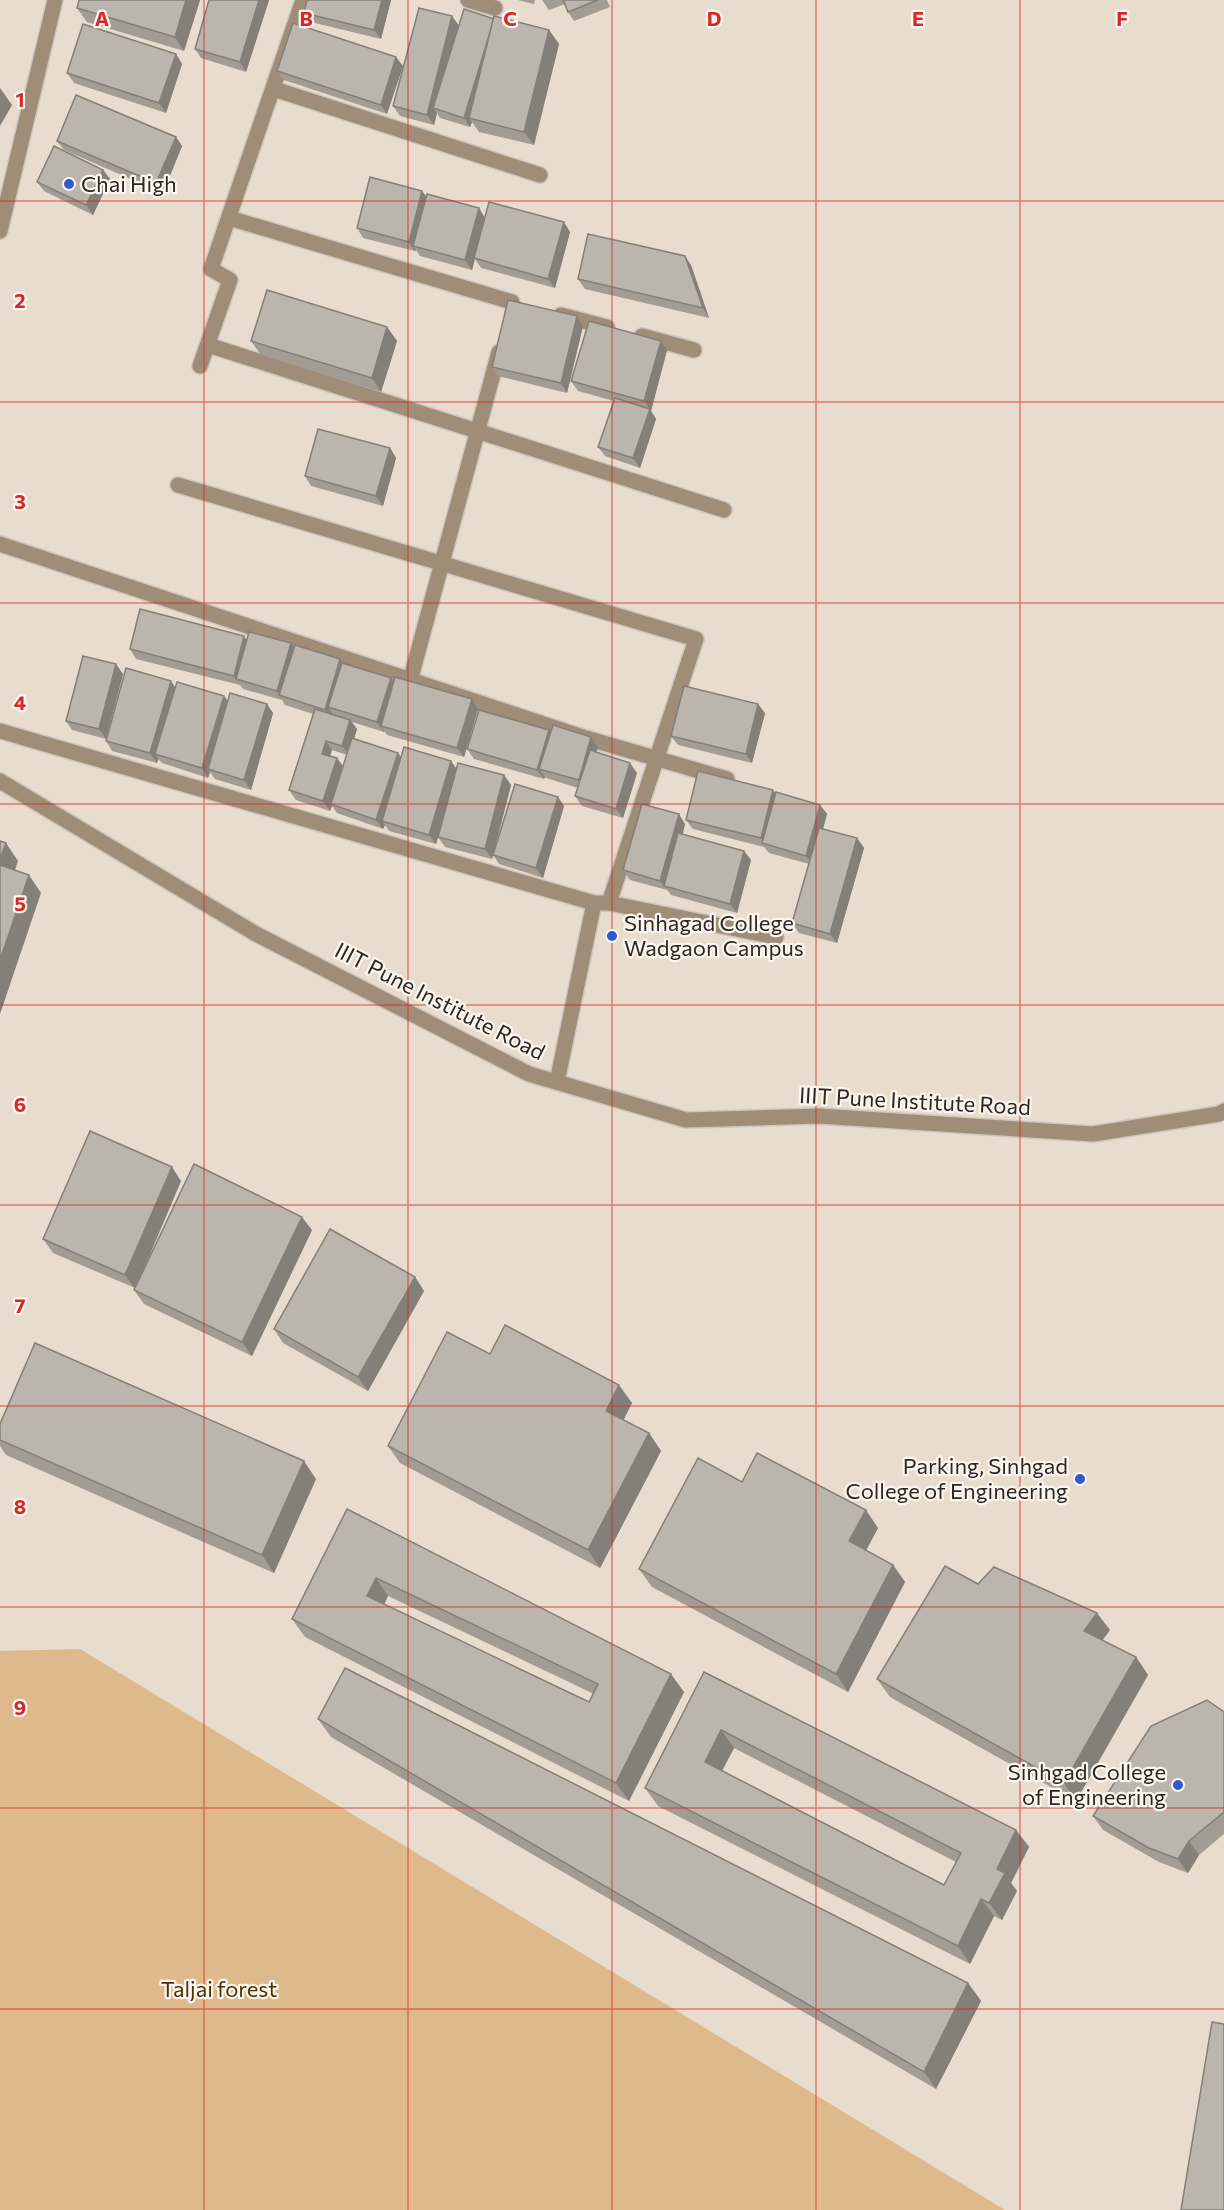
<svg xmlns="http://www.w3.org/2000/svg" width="1224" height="2210" font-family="Commissioner,sans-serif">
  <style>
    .built { fill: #e8dcce }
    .green { fill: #deb98b }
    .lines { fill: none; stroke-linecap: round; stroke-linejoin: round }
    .minor-casing { stroke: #ccc6be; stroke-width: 18 }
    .minor { stroke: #a08d77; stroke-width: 15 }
    .wall { fill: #a29c95; fill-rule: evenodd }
    .shaded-wall { fill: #847f79 }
    .building { fill: #bcb5ad; stroke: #847f79; stroke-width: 1.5; fill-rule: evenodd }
    .grid { fill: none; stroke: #d62828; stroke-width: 1.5; stroke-opacity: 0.55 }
    .poi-dot { fill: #305bcb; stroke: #fdf6ee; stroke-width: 2 }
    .labels { text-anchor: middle; stroke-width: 4.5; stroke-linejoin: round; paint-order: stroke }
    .poi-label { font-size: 22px; fill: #2a2724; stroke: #fdf6ee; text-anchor: start }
    .street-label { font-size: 22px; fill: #2a2724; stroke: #fdf6ee }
    .park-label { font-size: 22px; fill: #4e3103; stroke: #fdf6ee }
    .grid-label { font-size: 20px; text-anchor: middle; font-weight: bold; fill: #d62828; stroke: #fdf6ee; stroke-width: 4.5; stroke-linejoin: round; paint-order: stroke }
  </style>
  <rect width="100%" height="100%" fill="#f0e9e0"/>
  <polygon class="built" points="0,0 1224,0 1224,2210 715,2210 0,1872"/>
  <polygon class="green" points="80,1649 1005,2210 0,2210 0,1651"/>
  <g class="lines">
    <g class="minor-casing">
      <g id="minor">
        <polyline points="468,0 495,8"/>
        <polyline points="274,89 540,175"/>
        <polyline points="229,218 512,302"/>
        <polyline points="0,231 55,0"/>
        <polyline points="561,315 607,327"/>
        <polyline points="642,336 694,350"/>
        <polyline points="208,345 724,510"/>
        <polyline points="200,366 230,280 211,269 303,0"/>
        <polyline points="178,485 696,639 609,903"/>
        <polyline points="0,544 586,738 727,779"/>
        <polyline points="410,681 499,352"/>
        <polyline points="0,731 594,903 609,903 776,937"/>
        <polyline points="0,781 256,934 529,1074 686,1120 819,1116 1093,1134 1219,1114 1224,1111"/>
        <polyline points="557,1082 594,903"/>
      </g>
    </g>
    <use href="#minor" class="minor"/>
  </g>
  <g class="wall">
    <polygon points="79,0 200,0 184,51 87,22 77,8"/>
    <polygon points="209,0 269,0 246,72 201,58 195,49"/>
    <polygon points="307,0 391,0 381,39 311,22 304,13"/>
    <polygon points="518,0 535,0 534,4"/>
    <polygon points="542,0 607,0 610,7 574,21 568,12 565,4 549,10"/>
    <polygon points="452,16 459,26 494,19 549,30 559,44 534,145 479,132 472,122 470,127 440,118 437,113 434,125 400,116 393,106"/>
    <polygon points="176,54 182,64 166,113 74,83 67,73"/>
    <polygon points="403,66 387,114 284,80 277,71"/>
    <polygon points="176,137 182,146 163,193 64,150 57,141"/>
    <polygon points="103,170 110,179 93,215 44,191 37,182"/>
    <polygon points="426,196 485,218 570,232 555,288 481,268 475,259 472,270 420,256 416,250 415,251 363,238 357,228"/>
    <polygon points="691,265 709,318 585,289 578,279"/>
    <polygon points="577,316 583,326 567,393 498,376 492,367"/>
    <polygon points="387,327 397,341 381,392 261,355 251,341"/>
    <polygon points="667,350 651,411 656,419 640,468 605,456 598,447 614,401 578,391 571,381"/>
    <polygon points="390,448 396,458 383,506 311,486 305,476"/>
    <path d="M247,640L294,647L344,664L391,678L394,682L478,709L464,757L387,735L384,731V732L352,722L357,729L354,739L398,753L401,757L451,761L456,768L504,775L511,785L494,852L564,806L543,878L499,864L493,855L492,859L445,847L438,837L439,833L436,844L389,831L385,825L383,829L337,813L332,806L330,811L296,800L289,790L313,714L285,705L282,700L243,689L240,685L136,659L130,649ZM332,750L347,755L343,767L337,758L330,756Z"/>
    <polygon points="123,674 106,739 72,730 66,721"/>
    <polygon points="175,688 273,713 251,790 215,779 210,772 208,778 162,763 158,759 157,763 112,751 106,741"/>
    <polygon points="765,713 752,763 678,745 671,736"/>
    <polygon points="549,730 551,733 591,737 598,747 596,753 637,773 623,818 582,806 575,796 578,788 546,778 545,777 544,779 474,759 467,749"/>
    <polygon points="776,794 820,805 827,814 823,829 857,838 864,848 837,943 799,933 792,923 809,864 769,853 764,847 693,829 686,820"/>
    <polygon points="685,824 683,834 744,851 751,860 737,913 671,895 667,890 630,880 623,870"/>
    <polygon points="181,1181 140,1278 312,1230 252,1356 144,1304 134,1290 135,1288 53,1253 43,1239"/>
    <polygon points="415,1277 424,1291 368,1391 283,1343 274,1329"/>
    <polygon points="490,1354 632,1403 623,1420 649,1433 661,1451 600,1568 400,1463 388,1446"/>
    <polygon points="0,1424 316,1479 274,1573 6,1455 0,1446"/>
    <polygon points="742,1482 878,1528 866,1551 893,1565 905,1582 848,1692 652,1587 639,1569"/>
    <path d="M347,1509L684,1692L629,1801L305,1637L292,1619ZM388,1596L594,1694L589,1702L384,1604Z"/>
    <polygon points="978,1584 1110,1630 1102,1641 1136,1657 1148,1675 1076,1801 890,1697 877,1679"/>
    <path d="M704,1672L1016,1830L1029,1847L1011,1883L1017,1891L1002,1920L994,1916L970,1964L658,1806L645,1788ZM734,1748L956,1862L944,1885L722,1771Z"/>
    <polygon points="1224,1712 1224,1834 1199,1855 1188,1873 1159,1862 1103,1830 1093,1816"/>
    <polygon points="318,1719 968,1983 981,2001 936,2089 331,1737"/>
  </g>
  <g class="shaded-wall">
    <polygon points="186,0 200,0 184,51 175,37"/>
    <polygon points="259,0 269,0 246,72 240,62"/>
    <polygon points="382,0 391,0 381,39 374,30"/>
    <polygon points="452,16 459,26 433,108 437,113 434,125 427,115"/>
    <polygon points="494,19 469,118 472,122 470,127 464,118"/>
    <polygon points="549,30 559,44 534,145 524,132"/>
    <polygon points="176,54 182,64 166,113 159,103"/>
    <polygon points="396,57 403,66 387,114 381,105"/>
    <polygon points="0,88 12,105 0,126"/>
    <polygon points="176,137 182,146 163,193 156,183"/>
    <polygon points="103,170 110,179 93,215 86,205"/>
    <polygon points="422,191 429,200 413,246 416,250 415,251 409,242"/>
    <polygon points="479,208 485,218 472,270 465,260"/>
    <polygon points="564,222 570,232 555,288 548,279"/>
    <polygon points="685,256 691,265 709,318 703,308"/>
    <polygon points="577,316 583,326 567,393 561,383"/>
    <polygon points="387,327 397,341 381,392 372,378"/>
    <polygon points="661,341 667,350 651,411 656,419 640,468 633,458 650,409 644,401"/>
    <polygon points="390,448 396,458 383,506 376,496"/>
    <polygon points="244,636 251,646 237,680 234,676"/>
    <polygon points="291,643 298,652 281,696 277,691"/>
    <polygon points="340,659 347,668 328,707 333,715 332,719 325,710"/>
    <polygon points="116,664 123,674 106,739 99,729"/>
    <polygon points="391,678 397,688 381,726 384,731 384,732 377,722"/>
    <polygon points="171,681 177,690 155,754 158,759 157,763 150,753"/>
    <polygon points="224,696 231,705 208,769 210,772 208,778 202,768"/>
    <polygon points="472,699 478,709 464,757 457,748"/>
    <polygon points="267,704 273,713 251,790 244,780"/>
    <polygon points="758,704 765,713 752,763 746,754"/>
    <polygon points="350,720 357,729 349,755 342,746"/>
    <polygon points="549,730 556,740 539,769 545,777 544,779 537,770"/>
    <polygon points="591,737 598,747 585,790 579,780"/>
    <polygon points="326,741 332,750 328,763 322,754"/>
    <polygon points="398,753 405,763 382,821 385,825 383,829 376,820"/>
    <polygon points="337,758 344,768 331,804 332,806 330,811 323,801"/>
    <polygon points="451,761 458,771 436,844 429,835"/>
    <polygon points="630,763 637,773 623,818 616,809"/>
    <polygon points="504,775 511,785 492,859 485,849"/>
    <polygon points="773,790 780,799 766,844 761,838"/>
    <polygon points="558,797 564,806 543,878 536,868"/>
    <polygon points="820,805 827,814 813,865 806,856"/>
    <polygon points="679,814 685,824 668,887 664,886 667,890 660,881"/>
    <polygon points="857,838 864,848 837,943 830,934"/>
    <polygon points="6,843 18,861 11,882 0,867 0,859"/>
    <polygon points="744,851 751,860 737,913 730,904"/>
    <polygon points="29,875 41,893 0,1014 0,960"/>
    <polygon points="172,1167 181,1181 135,1289 125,1275"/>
    <polygon points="302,1217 312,1230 252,1356 242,1342"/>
    <polygon points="415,1277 424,1291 368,1391 358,1377"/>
    <polygon points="619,1385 632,1403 619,1429 606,1411"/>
    <polygon points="649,1433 661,1451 600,1568 588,1550"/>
    <polygon points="304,1461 316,1479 274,1573 262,1555"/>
    <polygon points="866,1510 878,1528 861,1559 849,1541"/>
    <polygon points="893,1565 905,1582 848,1692 836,1674"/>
    <polygon points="376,1578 388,1596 380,1614 367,1596"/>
    <polygon points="1097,1613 1110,1630 1096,1649 1084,1631"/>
    <polygon points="1136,1657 1148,1675 1076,1801 1064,1783"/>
    <polygon points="671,1674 684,1692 629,1801 616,1783"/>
    <polygon points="721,1730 734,1748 717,1780 705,1762"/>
    <polygon points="1016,1830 1029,1847 1011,1883 1017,1891 1002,1920 989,1903 997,1869"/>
    <polygon points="1189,1841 1199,1855 1188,1873 1178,1859"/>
    <polygon points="981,1899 994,1916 970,1964 958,1946"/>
    <polygon points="968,1983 981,2001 936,2089 924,2072"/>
  </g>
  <g class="building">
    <polygon points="79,0 186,0 175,37 77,8"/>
    <polygon points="209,0 259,0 240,62 195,49"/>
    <polygon points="307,0 382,0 374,30 304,13"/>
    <polygon points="563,0 598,0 568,12"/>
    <polygon points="419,8 452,16 427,115 393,106"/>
    <polygon points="464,9 494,19 464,118 433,108"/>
    <polygon points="494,16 549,30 524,132 469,118"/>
    <polygon points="293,23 396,57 381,105 277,71"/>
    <polygon points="83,24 176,54 159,103 67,73"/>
    <polygon points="76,95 176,137 156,183 57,141"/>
    <polygon points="54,146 103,170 86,205 37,182"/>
    <polygon points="370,177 422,191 409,242 357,228"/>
    <polygon points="427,194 479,208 465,260 413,246"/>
    <polygon points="489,202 564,222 548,279 474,258"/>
    <polygon points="588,234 685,256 703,308 578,279"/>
    <polygon points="267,290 387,327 372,378 251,341"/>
    <polygon points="508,300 577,316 561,383 492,367"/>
    <polygon points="589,321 661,341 644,401 571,381"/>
    <polygon points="615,398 650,409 633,458 598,447"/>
    <polygon points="318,429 390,448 376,496 305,476"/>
    <polygon points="140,609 244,636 234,676 130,649"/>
    <polygon points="249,632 291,643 277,691 236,679"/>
    <polygon points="295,645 340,659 325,710 279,695"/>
    <polygon points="83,656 116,664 99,729 66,721"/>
    <polygon points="342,663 391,678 377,722 328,707"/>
    <polygon points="126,668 171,681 150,753 106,741"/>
    <polygon points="395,677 472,699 457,748 381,726"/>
    <polygon points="177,682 224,696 202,768 155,754"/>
    <polygon points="684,686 758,704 746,754 671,736"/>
    <polygon points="230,693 267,704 244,780 208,769"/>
    <polygon points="315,709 350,720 342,746 326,741 322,754 337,758 323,801 289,790"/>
    <polygon points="479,710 549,730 537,770 467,749"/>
    <polygon points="553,725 591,737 579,780 539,769"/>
    <polygon points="352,738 398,753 376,820 331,804"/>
    <polygon points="404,747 451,761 429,835 382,821"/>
    <polygon points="590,750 630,763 616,809 575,796"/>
    <polygon points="458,763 504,775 485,849 438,837"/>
    <polygon points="698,771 773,790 761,838 686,820"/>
    <polygon points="515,784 558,797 536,868 493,855"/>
    <polygon points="776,792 820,805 806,856 762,843"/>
    <polygon points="642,804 679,814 660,881 623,870"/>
    <polygon points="819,828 857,838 830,934 792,923"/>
    <polygon points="678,833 744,851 730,904 664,886"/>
    <polygon points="0,841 6,843 0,859"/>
    <polygon points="0,865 29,875 0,960"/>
    <polygon points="90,1131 172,1167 125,1275 43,1239"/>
    <polygon points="194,1164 302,1217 242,1342 134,1290"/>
    <polygon points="330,1229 415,1277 358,1377 274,1329"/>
    <polygon points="505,1325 619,1385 606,1411 649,1433 588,1550 388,1446 447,1332 490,1354"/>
    <polygon points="35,1343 304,1461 262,1555 0,1440 0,1424"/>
    <polygon points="757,1453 866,1510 849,1541 893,1565 836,1674 639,1569 698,1458 742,1482"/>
    <path d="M347,1509L671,1674L616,1783L292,1619ZM376,1578L598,1684L589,1702L367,1596Z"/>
    <polygon points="945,1566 978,1584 994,1567 1097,1613 1084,1631 1136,1657 1064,1783 877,1679"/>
    <polygon points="345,1668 968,1983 924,2072 318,1719"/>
    <path d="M704,1672L1016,1830L997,1869L1005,1873L989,1903L981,1899L958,1946L645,1788ZM721,1730L961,1853L944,1885L705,1762Z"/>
    <polygon points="1207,1700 1224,1712 1224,1812 1189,1841 1178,1859 1149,1848 1093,1816 1151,1726"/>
    <polygon points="1212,2022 1224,2024 1224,2210 1181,2210"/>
  </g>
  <path class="grid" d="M204,0V2210M408,0V2210M612,0V2210M816,0V2210M1020,0V2210M0,201H1224M0,402H1224M0,603H1224M0,804H1224M0,1005H1224M0,1205H1224M0,1406H1224M0,1607H1224M0,1808H1224M0,2009H1224"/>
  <g class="poi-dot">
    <circle cx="69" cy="184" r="6"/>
    <circle cx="612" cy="936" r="6"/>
    <circle cx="1080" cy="1479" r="6"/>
    <circle cx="1178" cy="1785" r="6"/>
  </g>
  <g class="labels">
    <g class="poi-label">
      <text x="81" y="192">Chai High</text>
      <text x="624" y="931">Sinhagad College<tspan x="624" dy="25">Wadgaon Campus</tspan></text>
      <text x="1068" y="1474" text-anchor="end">Parking, Sinhgad<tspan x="1068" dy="25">College of Engineering</tspan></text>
      <text x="1166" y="1780" text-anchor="end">Sinhgad College<tspan x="1166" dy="25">of Engineering</tspan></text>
    </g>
    <g class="street-label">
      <text transform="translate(440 1001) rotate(27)" y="8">IIIT Pune Institute Road</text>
      <text transform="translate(915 1101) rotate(3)" y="8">IIIT Pune Institute Road</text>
    </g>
    <g class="park-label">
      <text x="219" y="1997">Taljai forest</text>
    </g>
  </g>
  <g class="grid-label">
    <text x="102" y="26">A</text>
    <text x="306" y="26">B</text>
    <text x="510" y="26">C</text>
    <text x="714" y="26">D</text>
    <text x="918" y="26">E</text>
    <text x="1122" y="26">F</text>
    <text x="20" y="107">1</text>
    <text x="20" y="308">2</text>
    <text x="20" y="509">3</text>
    <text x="20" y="710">4</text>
    <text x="20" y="911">5</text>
    <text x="20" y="1112">6</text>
    <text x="20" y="1313">7</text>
    <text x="20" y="1514">8</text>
    <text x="20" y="1715">9</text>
  </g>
</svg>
